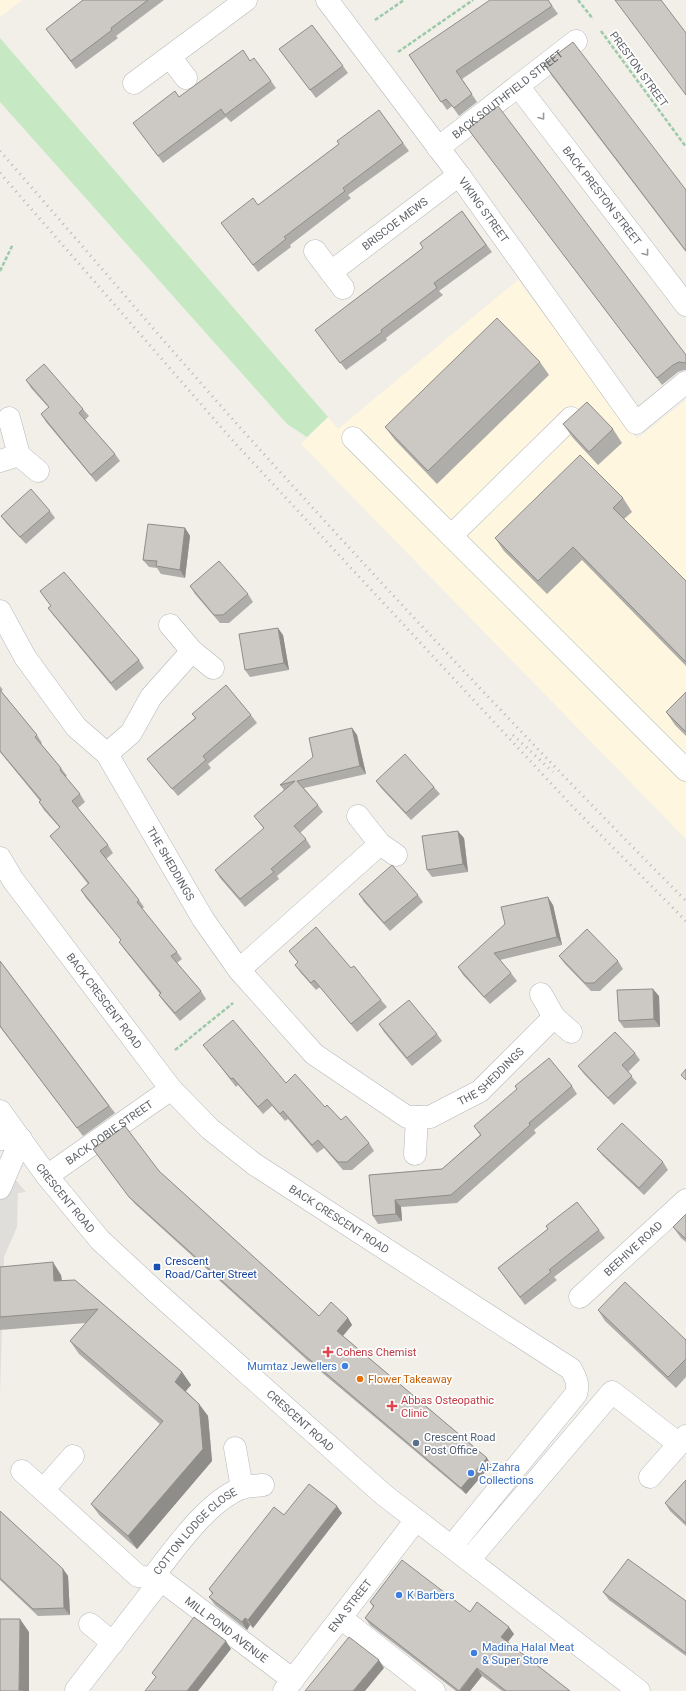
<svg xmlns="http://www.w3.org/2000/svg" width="686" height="1691" font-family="Roboto,sans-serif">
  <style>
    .commercial { fill: #fff6df }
    .industrial { fill: #e0deda }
    .green { fill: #c6e9c4 }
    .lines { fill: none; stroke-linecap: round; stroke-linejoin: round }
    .minor-casing { stroke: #b5b8bc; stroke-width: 23 }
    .path { stroke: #9ccaa8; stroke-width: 2.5; stroke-dasharray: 4 2; stroke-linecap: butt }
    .minor { stroke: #fff; stroke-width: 22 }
    .rail { stroke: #b6b7b8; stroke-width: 3; stroke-dasharray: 1 5; stroke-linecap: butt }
    .wall { fill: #afada9 }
    .shaded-wall { fill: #8f8d89 }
    .building { fill: #ccc9c4; stroke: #8f8d89 }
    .oneway { stroke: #979a9d }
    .transit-dot { fill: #1a4fb4; stroke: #fff; stroke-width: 1.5 }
    .health-dot { fill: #e0444e; stroke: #fff; stroke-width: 1.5 }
    .shop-dot { fill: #3f7fe0; stroke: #fff; stroke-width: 1.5 }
    .food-dot { fill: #e8710a; stroke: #fff; stroke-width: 1.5 }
    .service-dot { fill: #5c6f8a; stroke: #fff; stroke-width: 1.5 }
    .labels { text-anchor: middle; stroke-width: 3.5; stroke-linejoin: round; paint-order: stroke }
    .street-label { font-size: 11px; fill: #5f6368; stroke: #fff }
    .transit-label { font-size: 11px; fill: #164399; stroke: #fff; text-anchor: start }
    .health-label { font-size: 11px; fill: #be3a42; stroke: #fff; text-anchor: start }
    .shop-label { font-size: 11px; fill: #366cbe; stroke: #fff; text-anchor: start }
    .food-label { font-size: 11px; fill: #c56008; stroke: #fff; text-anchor: start }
    .service-label { font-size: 11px; fill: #4e5e75; stroke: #fff; text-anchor: start }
  </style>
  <rect width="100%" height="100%" fill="#f1efe8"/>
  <g class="commercial">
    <polygon points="0,0 22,0 0,17"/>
    <polygon points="518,280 637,439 686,400 686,839 301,444 328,417 338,429"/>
  </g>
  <polygon class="industrial" points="0,1162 26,1192 18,1193 17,1227 4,1257 0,1397"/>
  <polygon class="green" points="0,38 328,417 307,437 287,424 0,102"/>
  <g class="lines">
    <g class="minor-casing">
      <g id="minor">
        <path id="s1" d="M327,0L459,175L636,423L686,382"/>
        <polyline points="170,57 186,78"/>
        <polyline points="134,83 246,0"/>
        <path id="s2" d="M518,86L686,305"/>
        <path id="s3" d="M438,148L576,41"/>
        <polyline points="315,251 343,288"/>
        <path id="s4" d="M331,272L459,175"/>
        <polyline points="9,418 19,455 38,471"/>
        <polyline points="353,438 686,770"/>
        <polyline points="0,461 19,455"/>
        <polyline points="451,536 571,418"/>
        <path id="s5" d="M0,611L25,657L76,727L107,754L203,919L239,970L314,1054L407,1117H430L480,1091L554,1017"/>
        <polyline points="170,625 192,651 213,668"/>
        <polyline points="107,754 131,733 151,697 192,651"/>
        <polyline points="358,816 380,844 396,855"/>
        <path id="s6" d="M0,858L13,880L171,1089L210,1129L254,1164L571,1369C576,1378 579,1384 576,1394L452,1546"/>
        <polyline points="239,970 380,844"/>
        <polyline points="541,994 554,1017 571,1032"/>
        <path id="s7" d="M0,1111L47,1176L100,1240L155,1291L384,1495L639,1691"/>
        <polyline points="0,1139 21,1139 0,1188"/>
        <polyline points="415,1154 417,1117"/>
        <path id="s8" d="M47,1176L171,1089"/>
        <path id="s9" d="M580,1297L686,1200"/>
        <polyline points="235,1448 242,1488"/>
        <path id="s10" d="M22,1471L138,1576L161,1580L293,1680"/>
        <polyline points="650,1477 686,1436"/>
        <polyline points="43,1490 73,1456"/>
        <polyline points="469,1560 612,1392 679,1444"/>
        <path id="s11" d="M152,1578C174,1550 207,1501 242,1488C248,1486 256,1486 263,1485"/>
        <polyline points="341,1618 434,1691"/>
        <polyline points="90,1624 113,1643"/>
        <polyline points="76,1690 161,1580"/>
        <path id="s12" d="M284,1691L416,1520"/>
      </g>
    </g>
    <g class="path">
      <polyline points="578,0 593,19"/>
      <polyline points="375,20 404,0"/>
      <polyline points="601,31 686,147"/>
      <polyline points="398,52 473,0"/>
      <polyline points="0,271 13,244"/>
      <polyline points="175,1050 233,1003"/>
    </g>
    <use href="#minor" class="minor"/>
    <g class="rail">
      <path d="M0,151C82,245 162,340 245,433C388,592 535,749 686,901"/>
      <polyline points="0,173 234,442 572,806 686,921"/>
      <polyline points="513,735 553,772"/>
    </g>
  </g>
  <g class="wall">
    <polygon points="83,0 164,0 116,36 118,38 76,69 46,29"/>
    <polygon points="548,0 558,14 462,79 477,102 459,116 452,106 447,110 409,55"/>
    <polygon points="279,49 343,66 348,73 316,98"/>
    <polygon points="250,61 271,81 276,88 231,122 226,117 163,163 133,123 179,97"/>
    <polygon points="544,64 686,190 686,252 552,76"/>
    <polygon points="379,110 409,151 348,195 351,198 290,245 291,247 258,272 221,223 258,205 339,144"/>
    <polygon points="468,129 686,355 686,370 684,370 678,372 662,385"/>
    <polygon points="462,211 492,252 439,291 443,295 386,338 387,340 346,370 315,330 423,248"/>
    <polygon points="540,362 549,375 437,484 395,440 385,427"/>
    <polygon points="26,380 83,409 89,416 85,420 115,454 120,461 96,482 46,422 41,414 49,408 31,388"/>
    <polygon points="563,424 613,429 622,443 598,465 573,438"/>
    <polygon points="623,498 632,512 624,519 686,581 686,666 582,560 547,594 504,551 495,538"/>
    <polygon points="50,511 55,518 26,544 7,524 1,516"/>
    <polygon points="185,528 190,536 185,578 161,574 157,568 149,567 143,560"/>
    <polygon points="190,586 248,594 253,602 229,623 220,623 195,594"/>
    <polygon points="40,591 139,660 144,668 116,691 54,616 48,608 51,606"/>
    <polygon points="283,635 289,670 250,677 245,670"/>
    <polygon points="0,686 3,690 1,691 37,735 42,743 41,744 61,768 67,776 65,777 80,794 85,802 78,808 108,845 113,853 106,859 139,900 144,907 142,909 177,952 182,959 177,963 201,991 206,999 180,1021 164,1002 159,995 160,994 124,949 119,942 121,940 86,898 81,890 88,884 56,843 50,836 60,828 44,810 39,802 40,801 0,752"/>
    <polygon points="686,692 686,736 675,725 666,712"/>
    <polygon points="192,714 251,715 257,723 208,764 211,768 178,796 153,766 147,759 195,718"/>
    <polygon points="352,728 357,735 366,774 304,788 318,805 323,812 300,833 306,839 311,847 277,876 279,879 245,907 220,878 215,870 264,829 254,816 284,790 280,785"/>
    <polygon points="376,781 434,787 440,794 411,820 381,788"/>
    <polygon points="464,838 468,872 432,877 427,870"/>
    <polygon points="359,894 418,895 423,902 390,931 364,902"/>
    <polygon points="553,905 562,945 500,960 511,973 517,981 490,1004 463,975 458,967"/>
    <polygon points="289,951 351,968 381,1000 387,1007 357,1032 320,987 316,990 300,972 295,965 298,962"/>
    <polygon points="559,956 618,961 623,969 600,991 591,991 565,964"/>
    <polygon points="0,961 115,1113 83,1136 0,1027"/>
    <polygon points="659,996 660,1027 624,1028 619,1021"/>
    <polygon points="379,1024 437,1034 442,1041 412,1066 384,1032"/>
    <polygon points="203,1045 286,1083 325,1107 369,1143 374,1151 352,1170 343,1170 324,1148 317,1153 288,1119 285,1121 272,1106 263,1114 238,1085 236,1087 209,1052"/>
    <polygon points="635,1053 640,1060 628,1072 637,1083 614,1105 584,1074 578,1066"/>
    <polygon points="572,1086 577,1094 534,1130 536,1133 457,1203 401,1207 402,1221 378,1224 373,1216 369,1175 442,1169 480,1135 474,1126"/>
    <polygon points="93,1149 159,1171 319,1316 348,1318 352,1325 343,1336 487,1458 491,1465 466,1494 307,1360 134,1203"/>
    <polygon points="597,1149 663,1162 668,1170 644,1195 603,1156"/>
    <polygon points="686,1214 686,1242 681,1238 673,1227"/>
    <polygon points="548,1229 599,1230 605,1238 554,1277 557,1280 525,1305 498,1268"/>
    <polygon points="0,1267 61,1275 62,1280 182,1372 191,1385 186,1391 199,1404 208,1416 212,1461 137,1549 100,1516 91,1504 160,1424 79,1354 70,1341 86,1323 0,1330"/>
    <polygon points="598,1310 686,1340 686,1377 676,1388 605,1321"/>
    <polygon points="686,1480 686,1526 670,1511 665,1503"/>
    <polygon points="0,1511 63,1569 68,1576 70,1615 38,1616 0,1580"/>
    <polygon points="342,1513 253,1628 250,1625 247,1630 215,1605 209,1597 212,1594 209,1589 284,1515"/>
    <polygon points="603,1592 686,1601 686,1656 609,1600"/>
    <polygon points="370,1602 470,1612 514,1634 508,1642 570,1691 502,1691 482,1676 470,1691 456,1691 370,1625 365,1618 373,1607"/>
  </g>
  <g class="shaded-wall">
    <polygon points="185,528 190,536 185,578 180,570"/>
    <polygon points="278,628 283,635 289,670 284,663"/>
    <polygon points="352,728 357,735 366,774 360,766"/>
    <polygon points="458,831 464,838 468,872 463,864"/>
    <polygon points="548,897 553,905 562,945 557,937"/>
    <polygon points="653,989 659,996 660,1027 654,1019"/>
    <polygon points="395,1200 401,1207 402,1221 396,1214"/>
    <polygon points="53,1262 61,1275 63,1293 54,1281"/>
    <polygon points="348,1318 352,1325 341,1338 337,1331"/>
    <polygon points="182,1372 191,1385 183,1394 175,1382"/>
    <polygon points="199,1404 208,1416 212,1461 137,1549 128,1536"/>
    <polygon points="487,1458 491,1465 466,1494 461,1488"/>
    <polygon points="337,1506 342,1513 253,1628 248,1620"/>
    <polygon points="63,1569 68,1576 70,1615 64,1608"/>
    <polygon points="245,1618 250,1625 247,1630 242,1622"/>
    <polygon points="20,1619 29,1632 29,1691 20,1691 19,1690"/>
    <polygon points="509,1627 514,1634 506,1644 501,1637"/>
    <polygon points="226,1641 231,1649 198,1691 187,1691"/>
    <polygon points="379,1660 384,1668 365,1691 353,1691"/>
    <polygon points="477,1668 482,1676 470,1691 460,1691"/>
  </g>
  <g class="building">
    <polygon points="83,0 148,0 111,28 112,30 71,61 46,29"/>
    <polygon points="490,0 548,0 552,6 456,71 472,94 454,108 446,99 441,102 409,55"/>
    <polygon points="615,0 661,0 686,33 686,95"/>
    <polygon points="312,25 343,66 310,90 279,49"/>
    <polygon points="573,42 686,190 686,251 544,64"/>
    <polygon points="243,50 250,61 254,58 271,81 225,115 221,109 158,156 133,123 175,91 179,97"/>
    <polygon points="498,106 686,355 686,363 679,362 673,365 657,378 468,129"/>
    <polygon points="379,110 403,143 343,188 345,191 284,237 286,239 253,265 221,223 253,198 258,205 339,144 337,141"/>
    <polygon points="462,211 486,245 434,283 437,288 381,330 382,332 340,363 315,330 423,248 420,243"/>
    <polygon points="497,318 540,362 428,471 385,427"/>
    <polygon points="44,364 83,409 79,413 115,454 91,475 41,414 49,407 26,380"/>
    <polygon points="587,402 613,429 589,452 563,424"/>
    <polygon points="580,455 623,498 613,508 686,581 686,662 573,547 538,581 495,538"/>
    <polygon points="31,489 50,511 20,537 1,516"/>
    <polygon points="148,524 185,528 180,570 156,566 157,561 143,560"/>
    <polygon points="219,561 248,594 223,615 214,615 190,586"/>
    <polygon points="64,572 139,660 111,683 48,608 51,606 40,591"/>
    <polygon points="278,628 284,663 245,670 239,634"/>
    <polygon points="226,685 251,715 203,756 206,760 172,789 147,759 196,718 192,714"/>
    <polygon points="0,690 37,735 35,737 61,768 60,770 80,794 72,801 108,845 100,851 139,900 137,902 177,952 171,956 201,991 175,1013 159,995 161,993 119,942 121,940 81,890 89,883 50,836 60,827 39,802 41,800 0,751"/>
    <polygon points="686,692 686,732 666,712"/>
    <polygon points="352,728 360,766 297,781 318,805 294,826 306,839 271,869 274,872 240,899 215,870 264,828 254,816 295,781 280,785 313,757 309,738"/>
    <polygon points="405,754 434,787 406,813 376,781"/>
    <polygon points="458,831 463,864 427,870 422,836"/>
    <polygon points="392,865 418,895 384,923 359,894"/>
    <polygon points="548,897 557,937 494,953 511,973 484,997 458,967 505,924 501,907"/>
    <polygon points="316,927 351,968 354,966 381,1000 351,1024 314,980 311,983 295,965 298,962 289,951"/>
    <polygon points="587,929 618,961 594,983 585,983 559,956"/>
    <polygon points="0,961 109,1106 77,1128 0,1026"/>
    <polygon points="653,989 654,1019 619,1021 617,990"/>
    <polygon points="409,1000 437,1034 407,1058 379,1024"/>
    <polygon points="233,1020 286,1083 295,1074 325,1107 327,1105 341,1120 346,1116 369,1143 347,1162 338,1162 318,1140 312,1145 283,1111 280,1114 267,1099 258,1107 233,1078 231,1079 203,1045"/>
    <polygon points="615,1032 635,1053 622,1065 632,1076 608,1098 578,1066"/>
    <polygon points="549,1058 572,1086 529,1123 530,1125 451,1195 395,1200 396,1214 373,1216 369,1175 442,1169 481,1135 474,1126 517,1089 515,1086"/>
    <polygon points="686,1069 686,1080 681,1075"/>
    <polygon points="622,1123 663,1162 639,1188 597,1149"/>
    <polygon points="125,1126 159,1171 319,1316 331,1302 348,1318 337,1331 487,1458 461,1488 302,1353 129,1197 93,1149"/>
    <polygon points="577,1202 599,1230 549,1270 551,1272 520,1297 498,1268 548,1229 546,1226"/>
    <polygon points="686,1214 686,1239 673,1227"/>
    <polygon points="53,1262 54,1281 75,1280 182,1372 175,1382 199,1404 203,1449 128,1536 91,1504 163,1421 70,1341 98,1309 0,1317 0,1267"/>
    <polygon points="625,1282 686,1340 686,1359 668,1377 598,1310"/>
    <polygon points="686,1480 686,1523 665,1503"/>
    <polygon points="309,1484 337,1506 248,1620 245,1618 242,1622 209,1597 213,1593 209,1589 274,1507 284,1515"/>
    <polygon points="0,1511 63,1569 64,1608 33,1609 0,1578"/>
    <polygon points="628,1559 686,1601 686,1653 603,1592"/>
    <polygon points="402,1560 470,1612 477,1602 509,1627 501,1637 570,1691 506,1691 477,1668 459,1691 365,1618 374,1606 370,1602"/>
    <polygon points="194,1617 226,1641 187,1691 145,1691 156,1677 152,1673"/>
    <polygon points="0,1619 20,1619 19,1690 23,1690 23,1691 0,1691"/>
    <polygon points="349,1637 379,1660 353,1691 305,1691"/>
  </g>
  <defs><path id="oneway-chevron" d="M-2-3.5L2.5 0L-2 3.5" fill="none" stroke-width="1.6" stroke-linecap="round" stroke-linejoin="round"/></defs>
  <g class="oneway">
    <use href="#oneway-chevron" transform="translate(542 117) rotate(53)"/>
    <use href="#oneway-chevron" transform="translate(646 253) rotate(53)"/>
  </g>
  <rect class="transit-dot" x="153" y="1263" width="8" height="8" rx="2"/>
  <g class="health-dot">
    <path d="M326 1346h4v4h4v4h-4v4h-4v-4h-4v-4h4z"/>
    <path d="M390 1400h4v4h4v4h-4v4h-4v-4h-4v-4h4z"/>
  </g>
  <g class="shop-dot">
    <circle cx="345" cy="1366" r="4"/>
    <circle cx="471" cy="1473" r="4"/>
    <circle cx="399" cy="1595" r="4"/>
    <circle cx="474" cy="1653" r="4"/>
  </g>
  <circle class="food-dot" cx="360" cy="1379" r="4"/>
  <circle class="service-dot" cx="416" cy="1443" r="4"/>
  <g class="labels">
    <g class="street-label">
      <text transform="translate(639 69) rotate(54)" y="4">PRESTON STREET</text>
      <text dy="4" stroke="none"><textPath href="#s3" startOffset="88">BACK SOUTHFIELD STREET</textPath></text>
      <text dy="4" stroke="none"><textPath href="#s2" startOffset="138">BACK PRESTON STREET</textPath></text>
      <text dy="4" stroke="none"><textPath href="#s1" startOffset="262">VIKING STREET</textPath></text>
      <text dy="4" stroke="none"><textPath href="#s4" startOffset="80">BRISCOE MEWS</textPath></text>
      <text dy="4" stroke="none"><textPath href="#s5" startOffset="307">THE SHEDDINGS</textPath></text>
      <text dy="4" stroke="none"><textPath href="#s6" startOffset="177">BACK CRESCENT ROAD</textPath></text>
      <text dy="4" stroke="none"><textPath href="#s5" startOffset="755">THE SHEDDINGS</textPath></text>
      <text dy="4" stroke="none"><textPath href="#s8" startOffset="76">BACK DOBIE STREET</textPath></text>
      <text dy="4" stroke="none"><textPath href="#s7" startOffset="109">CRESCENT ROAD</textPath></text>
      <text dy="4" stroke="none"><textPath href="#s6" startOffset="501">BACK CRESCENT ROAD</textPath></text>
      <text dy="4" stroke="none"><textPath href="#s9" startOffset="72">BEEHIVE ROAD</textPath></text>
      <text dy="4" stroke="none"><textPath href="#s7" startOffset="433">CRESCENT ROAD</textPath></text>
      <text dy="4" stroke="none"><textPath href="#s11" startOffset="64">COTTON LODGE CLOSE</textPath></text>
      <text dy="4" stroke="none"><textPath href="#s12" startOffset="108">ENA STREET</textPath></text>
      <text dy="4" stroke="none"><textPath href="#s10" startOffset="262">MILL POND AVENUE</textPath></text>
    </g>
    <g class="transit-label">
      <text x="165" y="1265">Crescent<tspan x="165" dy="13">Road/Carter Street</tspan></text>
    </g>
    <g class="health-label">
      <text x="336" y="1356">Cohens Chemist</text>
      <text x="401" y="1404">Abbas Osteopathic<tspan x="401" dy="13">Clinic</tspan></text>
    </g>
    <g class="shop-label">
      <text x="337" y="1370" text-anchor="end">Mumtaz Jewellers</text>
      <text x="479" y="1471">Al-Zahra<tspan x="479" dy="13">Collections</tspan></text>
      <text x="407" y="1599">K Barbers</text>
      <text x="482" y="1651">Madina Halal Meat<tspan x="482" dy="13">&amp; Super Store</tspan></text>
    </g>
    <g class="food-label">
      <text x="368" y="1383">Flower Takeaway</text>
    </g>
    <g class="service-label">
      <text x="424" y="1441">Crescent Road<tspan x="424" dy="13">Post Office</tspan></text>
    </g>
  </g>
</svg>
